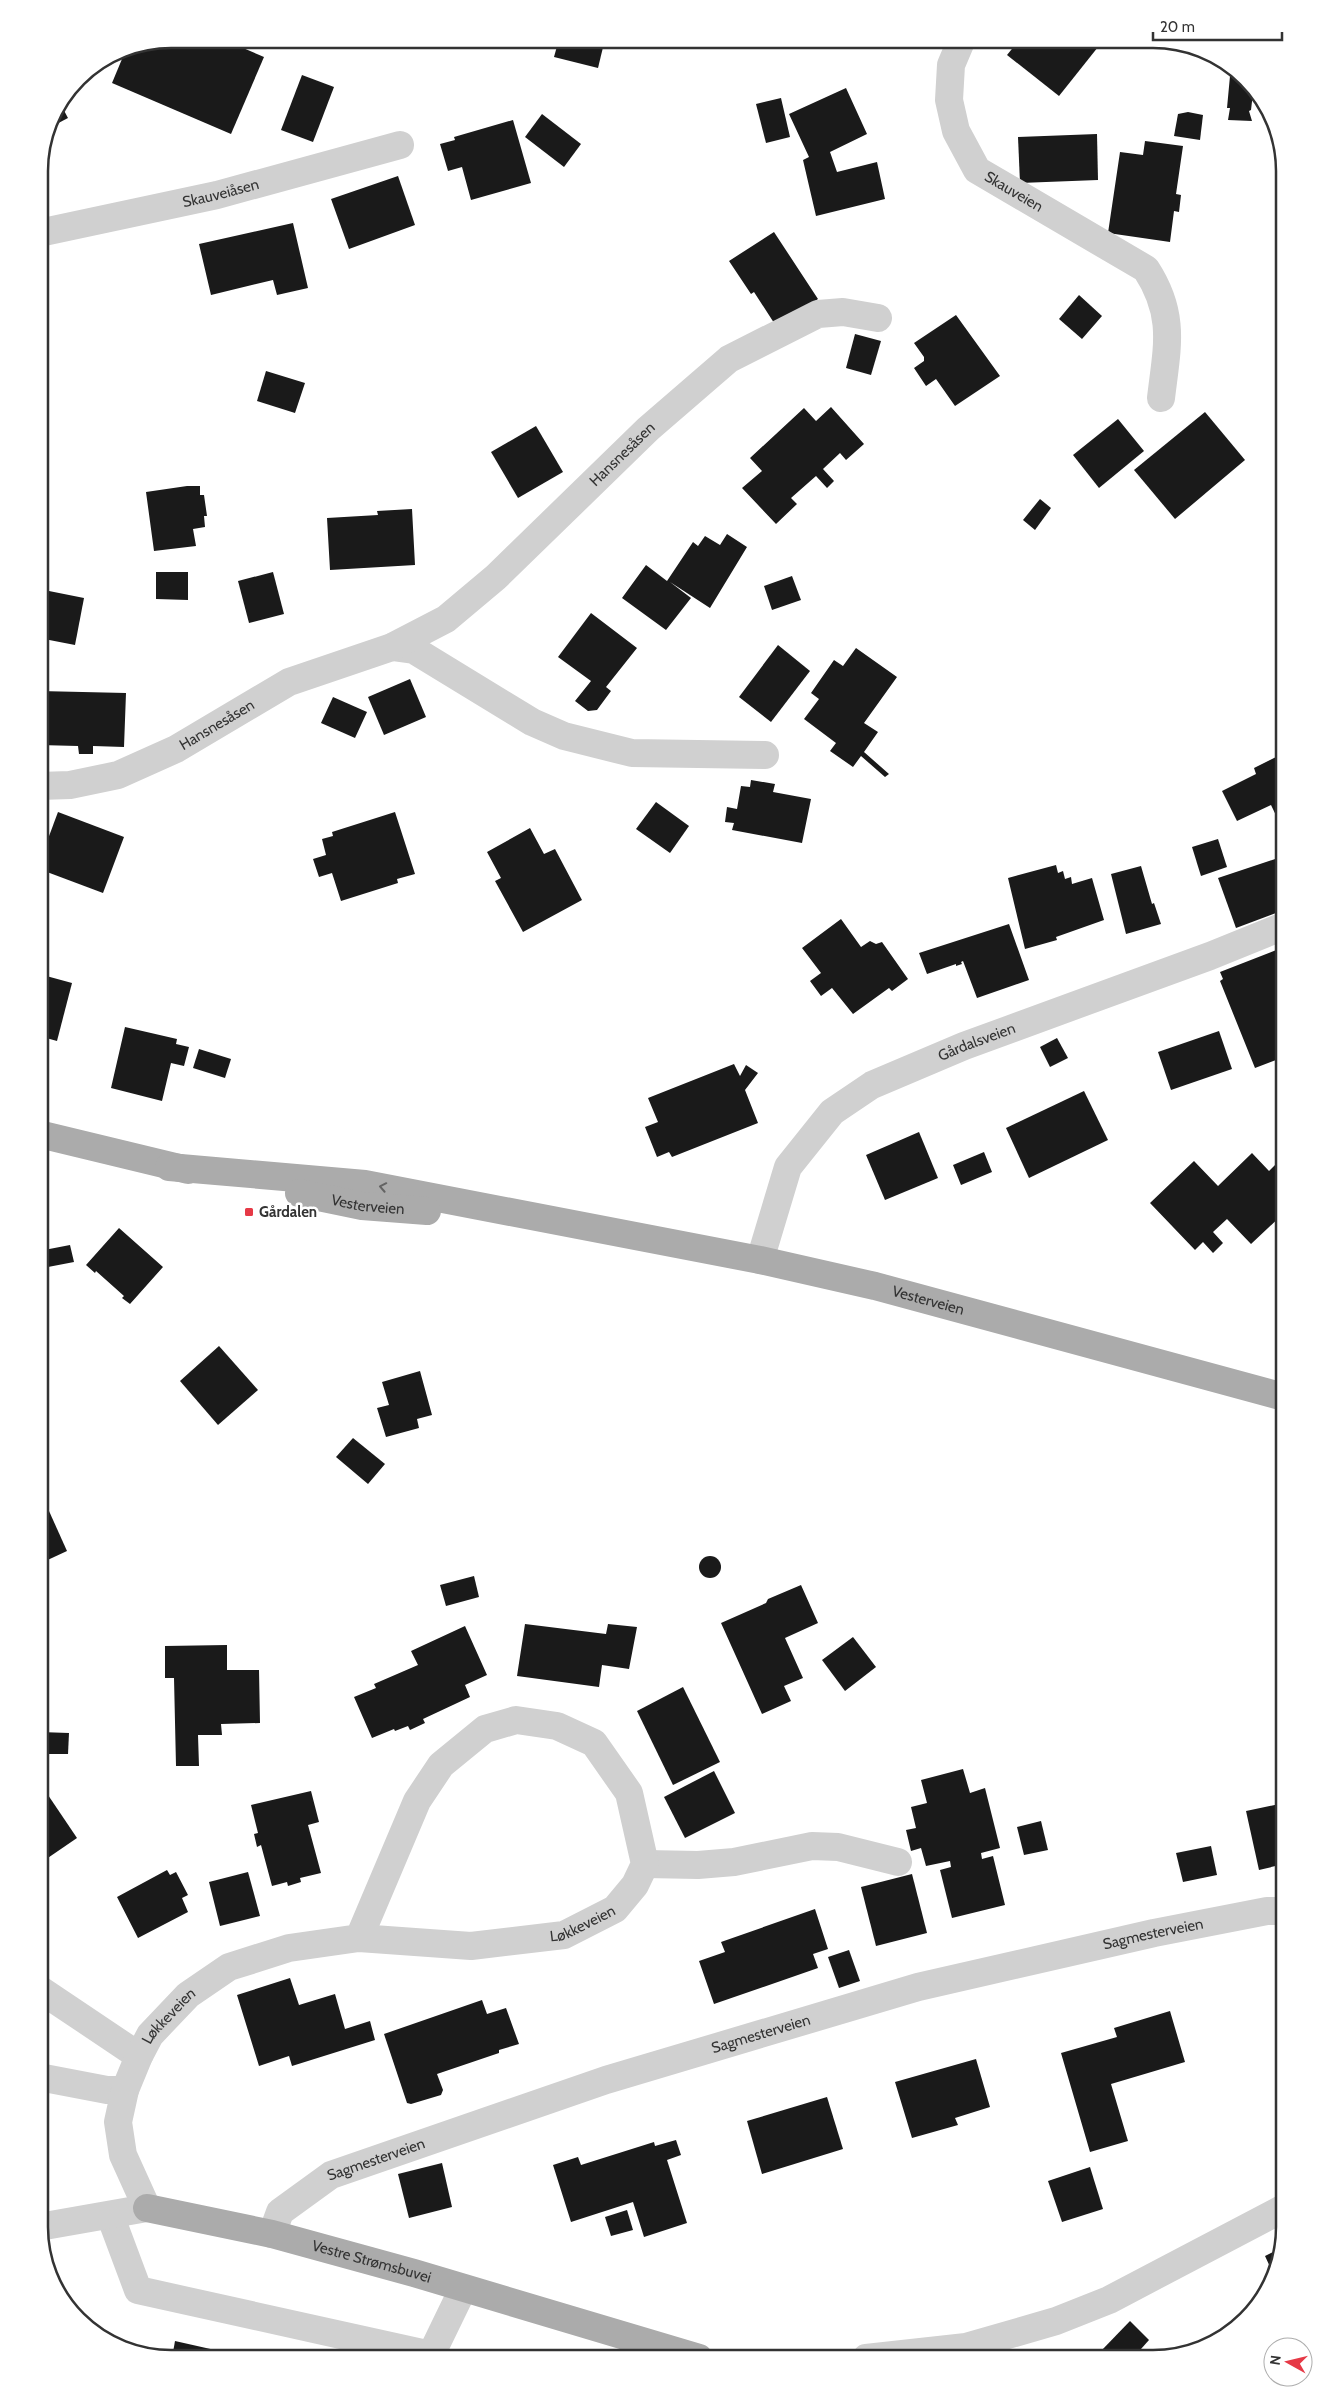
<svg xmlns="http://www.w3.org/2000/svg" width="1323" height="2397" font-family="Cabin,sans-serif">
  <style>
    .building { fill: #1a1a1a }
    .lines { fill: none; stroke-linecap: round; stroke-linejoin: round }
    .minor { stroke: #d0d0d0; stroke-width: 28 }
    .major { stroke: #ababab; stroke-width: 28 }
    .oneway { stroke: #636363 }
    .poi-dot { fill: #e63946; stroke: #fff; stroke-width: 2 }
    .labels { text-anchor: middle; stroke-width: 5; stroke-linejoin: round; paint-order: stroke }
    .street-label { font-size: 15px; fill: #333; stroke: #fff }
    .poi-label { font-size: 15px; font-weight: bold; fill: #333; stroke: #fff; text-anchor: start }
    .rim { fill: none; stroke: #333; stroke-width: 2.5 }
  </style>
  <rect width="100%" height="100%" fill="#fff"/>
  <g class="building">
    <polygon points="170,39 222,39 264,57 231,134 112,83 127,47"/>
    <polygon points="559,39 605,39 598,68 554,57"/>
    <polygon points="1020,39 1098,39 1102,42 1059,96 1007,55"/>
    <polygon points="302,75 334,87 313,142 281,130"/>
    <polygon points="1230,76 1239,77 1253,93 1251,110 1249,111 1252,121 1228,120 1230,108 1227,108"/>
    <polygon points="846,88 867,134 830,152 837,172 877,162 885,199 816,216 803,160 809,157 789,114"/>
    <polygon points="781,98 790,137 766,143 756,104"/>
    <polygon points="60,103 68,118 47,129 49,120"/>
    <polygon points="1188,112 1203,115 1200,140 1174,136 1178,114"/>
    <polygon points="542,114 581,144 564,167 525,137"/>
    <polygon points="513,120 531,183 471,200 462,167 448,171 440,144 455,140 454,137"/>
    <polygon points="1097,134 1098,180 1020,183 1018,137"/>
    <polygon points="1145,141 1183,146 1176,194 1181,195 1179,212 1174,211 1170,242 1108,233 1120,152 1143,155"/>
    <polygon points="43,143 49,154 40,159 41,152"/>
    <polygon points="398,176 415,225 349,249 331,199"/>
    <polygon points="293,223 308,288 277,295 273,280 211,295 199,244"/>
    <polygon points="774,232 818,299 776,326 754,292 751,294 729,261"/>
    <polygon points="1079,295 1102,316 1082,339 1059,319"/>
    <polygon points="956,315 1000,376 955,406 936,379 926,386 914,368 924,361 924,357 914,343"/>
    <polygon points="855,334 881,341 871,375 846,368"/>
    <polygon points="266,371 305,383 295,413 257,401"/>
    <polygon points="831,407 864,444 846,460 840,453 823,469 834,481 827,488 816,476 791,498 797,504 776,524 742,488 762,471 750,458 804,408 816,421"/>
    <polygon points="1205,412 1245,460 1175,519 1134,470"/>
    <polygon points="1118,419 1144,451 1099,488 1073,455"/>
    <polygon points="536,426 563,472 518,498 491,452"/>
    <polygon points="187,486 200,486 200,495 204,495 207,516 204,516 205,527 193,529 196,546 154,551 146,492"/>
    <polygon points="1040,499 1051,508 1035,530 1023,520"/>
    <polygon points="412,509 415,565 330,570 327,518 378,515 377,511"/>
    <polygon points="727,534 747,547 710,608 670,582 691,598 666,630 622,598 646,565 667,581 693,542 698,546 705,536 720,545"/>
    <polygon points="156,572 188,572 188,600 156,599"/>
    <polygon points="273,572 284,614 249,623 238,581"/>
    <polygon points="792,576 801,600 772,610 764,586"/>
    <polygon points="39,589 84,598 75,645 39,638"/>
    <polygon points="591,613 637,648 606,687 611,691 597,710 588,711 575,701 591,681 558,657"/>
    <polygon points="778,645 810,671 771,722 739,697"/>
    <polygon points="856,648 897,677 864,723 878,732 864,752 889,774 885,777 861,756 853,767 830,751 836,743 804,719 819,699 811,693 834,660 843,666"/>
    <polygon points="410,679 426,717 384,735 368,697"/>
    <polygon points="39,691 126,693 124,747 93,746 93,754 79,754 78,746 39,745"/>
    <polygon points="333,697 367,712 355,738 321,723"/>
    <polygon points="1284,753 1284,832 1271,805 1237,821 1222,791 1256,774 1254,768"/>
    <polygon points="751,780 775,784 773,792 811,799 802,843 732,830 734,823 725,822 727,807 737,809 741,786 750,787"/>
    <polygon points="656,802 689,826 670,853 636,829"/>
    <polygon points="58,812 124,837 103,893 39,869 39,863"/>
    <polygon points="395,812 415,874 397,879 398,883 341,901 332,873 319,877 313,859 326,855 322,839 333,836 332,832"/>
    <polygon points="530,828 544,854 555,849 582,900 523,932 495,881 501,878 487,852"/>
    <polygon points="1218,839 1227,867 1201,876 1192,847"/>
    <polygon points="1284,856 1284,910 1236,928 1218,878"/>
    <polygon points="1056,865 1058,873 1063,871 1065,879 1071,877 1072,884 1092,878 1104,920 1056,937 1057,940 1025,949 1008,878"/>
    <polygon points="1141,866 1152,904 1154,903 1161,924 1126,934 1111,874"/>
    <polygon points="841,919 861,947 870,941 876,944 882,942 908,979 892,991 889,988 853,1014 832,988 821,996 810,981 821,973 802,948"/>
    <polygon points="1009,924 1029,980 977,998 963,961 961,962 962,964 956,966 956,964 927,974 919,953"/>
    <polygon points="1284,947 1284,1061 1276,1060 1255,1068 1220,981 1223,979 1220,972"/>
    <polygon points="39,974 72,983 57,1041 39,1036"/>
    <polygon points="125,1027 177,1039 176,1044 189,1047 184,1066 171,1063 162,1101 111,1088"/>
    <polygon points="1219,1031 1232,1069 1171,1090 1158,1052"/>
    <polygon points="1057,1038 1068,1058 1050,1067 1040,1047"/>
    <polygon points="199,1049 231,1059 225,1078 193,1068"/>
    <polygon points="734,1064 740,1076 746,1065 758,1073 745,1090 758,1123 672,1157 669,1152 657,1157 645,1127 658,1122 648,1098"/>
    <polygon points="1084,1091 1108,1140 1029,1178 1006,1128"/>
    <polygon points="919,1132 938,1178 885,1200 866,1155"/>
    <polygon points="984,1152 992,1172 961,1185 953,1165"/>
    <polygon points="1252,1153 1269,1171 1284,1156 1284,1213 1251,1244 1227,1219 1213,1232 1223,1243 1213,1253 1203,1242 1195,1250 1150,1203 1194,1161 1218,1186"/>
    <polygon points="119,1228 163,1267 130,1304 122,1298 124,1296 96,1271 95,1273 86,1265"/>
    <polygon points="70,1245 74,1262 48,1267 47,1264 39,1265 39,1251"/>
    <polygon points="219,1346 258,1390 218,1425 180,1381"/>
    <polygon points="420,1371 432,1415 417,1419 419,1428 386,1437 377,1408 389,1405 382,1382"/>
    <polygon points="353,1438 385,1464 368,1484 336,1457"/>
    <polygon points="49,1511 67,1551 39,1564 39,1515"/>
    <circle cx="710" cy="1567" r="11"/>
    <polygon points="474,1576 479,1597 446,1606 440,1585"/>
    <polygon points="801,1585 818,1623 785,1638 803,1678 784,1686 791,1701 762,1714 721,1623 766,1603 768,1599"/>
    <polygon points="525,1624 606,1634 608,1624 637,1627 629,1669 602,1665 599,1687 517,1676"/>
    <polygon points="465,1626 487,1675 465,1685 470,1697 423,1719 425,1723 410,1730 408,1726 395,1731 394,1729 372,1738 354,1697 376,1688 374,1684 418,1665 411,1651"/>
    <polygon points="853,1637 876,1667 845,1691 822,1660"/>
    <polygon points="227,1645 227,1670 259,1670 260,1723 221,1724 222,1735 198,1735 199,1766 176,1766 174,1678 165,1678 165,1646"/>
    <polygon points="683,1687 720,1762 673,1785 637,1711"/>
    <polygon points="40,1732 69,1733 68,1754 39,1754"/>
    <polygon points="963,1769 970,1793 985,1788 1000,1848 981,1853 982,1859 993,1856 1005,1905 952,1918 940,1870 951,1867 950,1861 926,1866 921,1848 911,1851 906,1830 916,1828 911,1807 927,1803 921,1780"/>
    <polygon points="714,1771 735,1813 685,1838 664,1797"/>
    <polygon points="311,1791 319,1822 308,1825 321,1873 300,1878 301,1882 288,1886 287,1882 272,1886 261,1845 257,1847 254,1834 258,1833 251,1805"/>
    <polygon points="48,1795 77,1838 39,1864 39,1802"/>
    <polygon points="1284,1803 1284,1864 1259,1870 1246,1811"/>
    <polygon points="1041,1821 1048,1850 1024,1855 1017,1827"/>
    <polygon points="1211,1846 1217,1875 1183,1882 1176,1853"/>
    <polygon points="167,1870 170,1875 176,1872 188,1895 182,1898 188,1912 138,1938 117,1897"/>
    <polygon points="248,1872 260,1916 220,1926 209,1882"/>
    <polygon points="912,1874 927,1933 876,1946 861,1887"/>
    <polygon points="39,1882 46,1892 39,1896"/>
    <polygon points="815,1909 828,1949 813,1954 818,1968 714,2004 699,1961 725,1952 721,1942"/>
    <polygon points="849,1950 860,1981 839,1988 828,1957"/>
    <polygon points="290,1978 299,2005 335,1994 345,2029 370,2021 375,2040 292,2066 289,2056 259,2066 237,1995"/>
    <polygon points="482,2000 487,2014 506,2008 519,2044 499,2050 499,2053 437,2074 443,2090 441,2095 411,2104 407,2103 384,2034"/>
    <polygon points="1170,2011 1185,2062 1111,2084 1128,2141 1090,2152 1061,2053 1117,2037 1114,2028"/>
    <polygon points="976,2059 990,2107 955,2118 958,2125 912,2138 895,2082"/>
    <polygon points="827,2097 843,2149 762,2174 747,2121"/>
    <polygon points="676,2140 681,2155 667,2160 687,2223 644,2237 633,2202 571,2222 553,2165 578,2157 581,2165 654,2142 655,2146"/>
    <polygon points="442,2163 452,2207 409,2218 398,2174"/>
    <polygon points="1090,2167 1103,2209 1062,2222 1048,2181"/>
    <polygon points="627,2210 633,2230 611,2236 605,2217"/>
    <polygon points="1277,2250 1273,2262 1271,2269 1265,2256"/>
    <polygon points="1130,2321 1149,2340 1133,2358 1109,2358 1101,2351"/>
    <polygon points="175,2341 246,2357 246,2358 172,2358"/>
  </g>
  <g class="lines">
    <g class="minor">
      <path id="s1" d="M962,39L951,65L949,100L956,131L977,170L1146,269C1176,315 1167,347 1161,398"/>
      <path id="s2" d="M39,233L217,195L400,145"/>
      <polyline points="392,647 414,650 532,722 564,736 632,753 765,755"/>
      <path id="s3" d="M39,786L70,785L118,775L176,749L289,682L392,647L446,619L496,577L648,429L729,359L818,314L843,312L878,318"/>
      <path id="s4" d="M760,1260L788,1167L832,1112L872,1085L964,1046L1210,956L1284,926"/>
      <polyline points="645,1864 698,1865 734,1862 812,1846 838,1847 898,1862"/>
      <polyline points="39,1989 139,2056"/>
      <polyline points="39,2077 107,2090 125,2090"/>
      <polyline points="110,2215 138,2290 431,2355 463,2289"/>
      <path id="s5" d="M39,2227L147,2208L123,2155L118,2122L125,2090L139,2056L150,2035L188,1995L229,1967L289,1948L359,1938L471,1946L564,1935L615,1909L635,1885L645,1864L629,1793L594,1743L557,1726L516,1720L485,1729L441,1765L417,1801L359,1938"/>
      <path id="s6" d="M272,2234L280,2212L331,2175L606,2080L918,1987L1154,1933L1267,1911H1284"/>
      <polyline points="866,2358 966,2347 1056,2321 1109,2300 1284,2208"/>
    </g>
    <g class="major">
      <polyline points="39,1134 188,1170"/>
      <path id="s7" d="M169,1167L365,1184L760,1260L875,1286L1284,1397"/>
      <path id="s8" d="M299,1193L362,1206L427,1211"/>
      <path id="s9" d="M147,2208L272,2234L414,2273L699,2358"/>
    </g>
  </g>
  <defs><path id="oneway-chevron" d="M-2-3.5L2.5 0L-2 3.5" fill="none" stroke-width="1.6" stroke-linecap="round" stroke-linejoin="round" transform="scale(1.25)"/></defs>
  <use class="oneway" href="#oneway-chevron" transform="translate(383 1187) rotate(-169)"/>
  <rect class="poi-dot" x="244" y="1207" width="10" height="10" rx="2.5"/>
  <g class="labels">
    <g class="street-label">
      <text dy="5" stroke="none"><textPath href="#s1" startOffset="182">Skauveien</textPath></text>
      <text dy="5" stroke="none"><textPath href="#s2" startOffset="186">Skauveiåsen</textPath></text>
      <text dy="5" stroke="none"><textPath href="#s3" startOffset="686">Hansnesåsen</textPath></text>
      <text dy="5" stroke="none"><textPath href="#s3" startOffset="191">Hansnesåsen</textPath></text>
      <text dy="5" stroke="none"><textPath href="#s4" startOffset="329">Gårdalsveien</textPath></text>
      <text dy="5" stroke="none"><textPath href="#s8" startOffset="70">Vesterveien</textPath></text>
      <text dy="5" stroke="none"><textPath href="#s7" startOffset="772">Vesterveien</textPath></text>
      <text dy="5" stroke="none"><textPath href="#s5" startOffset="760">Løkkeveien</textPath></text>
      <text dy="5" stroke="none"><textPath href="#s6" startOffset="944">Sagmesterveien</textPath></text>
      <text dy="5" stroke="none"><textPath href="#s5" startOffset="321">Løkkeveien</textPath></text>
      <text dy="5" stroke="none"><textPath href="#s6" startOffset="539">Sagmesterveien</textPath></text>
      <text dy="5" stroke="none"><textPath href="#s6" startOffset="134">Sagmesterveien</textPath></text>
      <text dy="5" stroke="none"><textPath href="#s9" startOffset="231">Vestre Strømsbuvei</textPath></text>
    </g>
    <g class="poi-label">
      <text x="259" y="1217">Gårdalen</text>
    </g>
  </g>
  <path d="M0 0H1323V2397H0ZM171 48H1153A123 123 0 0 1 1276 171V2227A123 123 0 0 1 1153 2350H171A123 123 0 0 1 48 2227V171A123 123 0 0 1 171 48Z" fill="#fff" fill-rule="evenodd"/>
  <path class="rim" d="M171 48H1153A123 123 0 0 1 1276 171V2227A123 123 0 0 1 1153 2350H171A123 123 0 0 1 48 2227V171A123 123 0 0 1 171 48Z"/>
  <g transform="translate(1288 2362) rotate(278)"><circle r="24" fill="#ffffff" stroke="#adadad"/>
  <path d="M0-4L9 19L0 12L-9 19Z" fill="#e63946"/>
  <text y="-8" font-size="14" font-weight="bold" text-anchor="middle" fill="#333333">N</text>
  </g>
  <path d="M1153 32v8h129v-8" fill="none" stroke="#333333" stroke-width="2.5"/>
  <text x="1160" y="32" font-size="15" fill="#333333" stroke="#ffffff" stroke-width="4" paint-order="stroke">20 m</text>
</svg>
